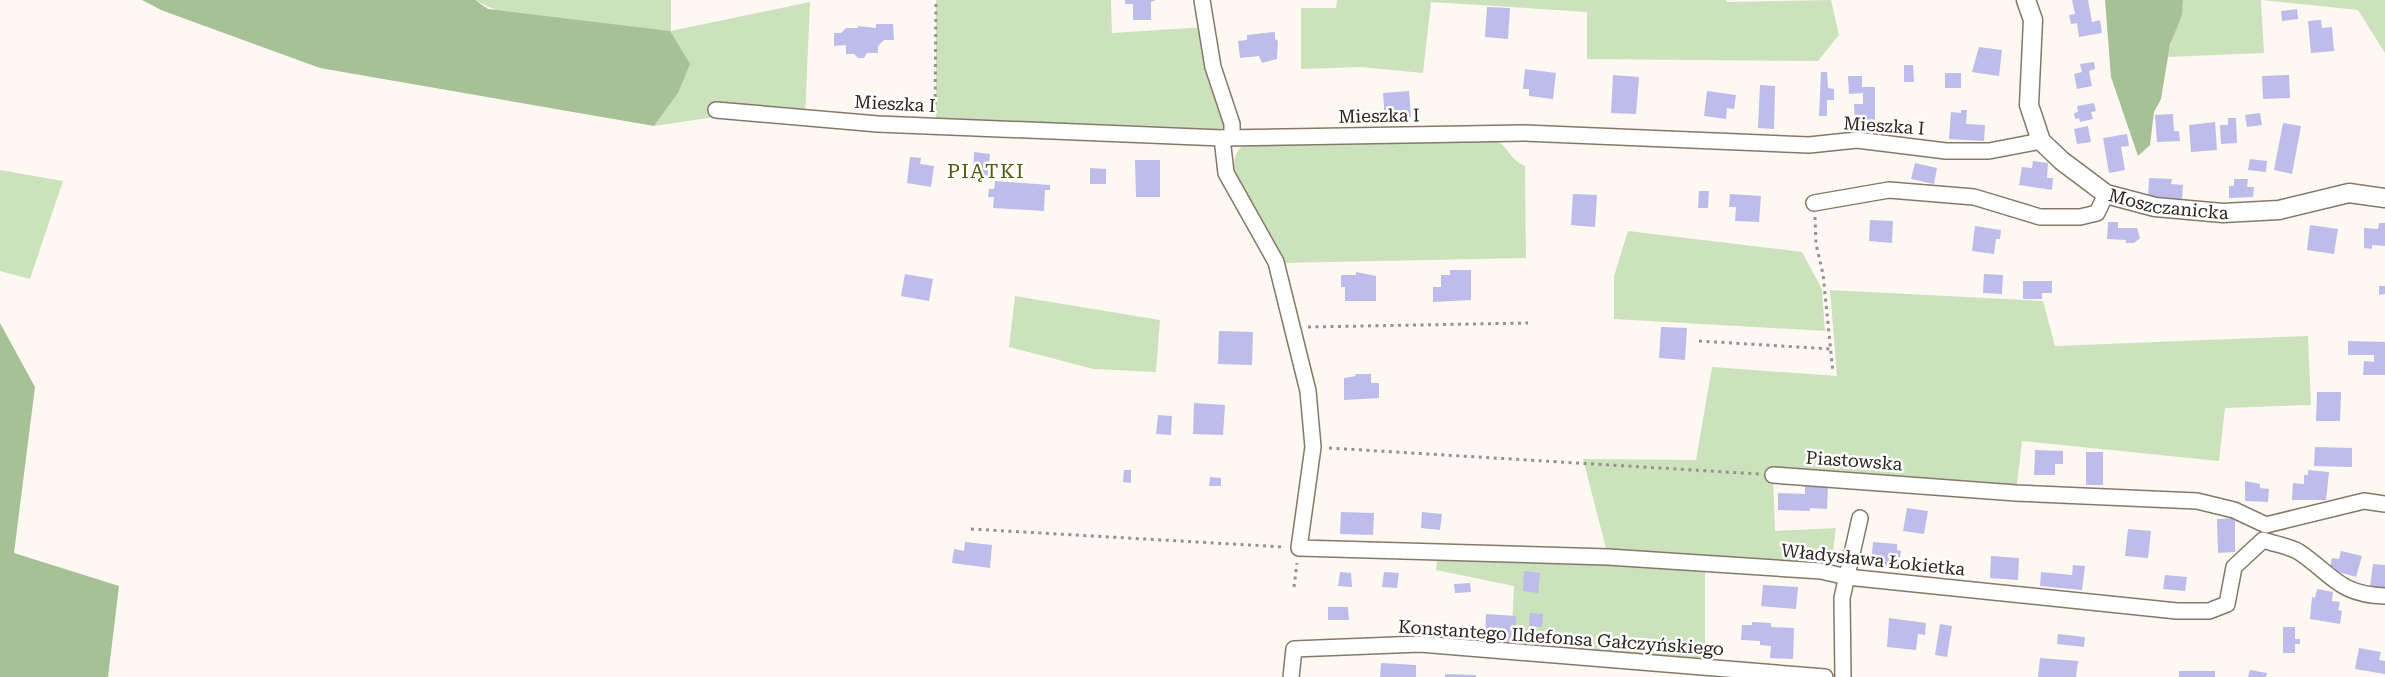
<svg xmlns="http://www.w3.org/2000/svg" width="2385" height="677" font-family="'Roboto Serif',serif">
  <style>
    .green { fill: #cce2bd }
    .forest { fill: #a7c196 }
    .building { fill: #bdbcea }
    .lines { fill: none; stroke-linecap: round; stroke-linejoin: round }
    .minor-casing { stroke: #857869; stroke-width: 18 }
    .tertiary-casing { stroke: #857869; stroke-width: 21 }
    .path { stroke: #97918b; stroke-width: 3; stroke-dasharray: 3 4.5; stroke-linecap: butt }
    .minor { stroke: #fff; stroke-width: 15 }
    .tertiary { stroke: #fff; stroke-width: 18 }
    .labels { text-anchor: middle; stroke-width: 5; stroke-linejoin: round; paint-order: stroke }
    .street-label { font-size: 18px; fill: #2a241e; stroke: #fff }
    .neighbourhood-label { font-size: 20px; letter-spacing: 1.5px; fill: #515c0a; stroke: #fff }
  </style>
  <rect width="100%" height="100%" fill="#fef8f2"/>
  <g class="green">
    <polygon points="474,0 671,0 671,31 810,2 805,118 708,118 654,126 678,93"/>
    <polygon points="936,0 1111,0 1112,33 1206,27 1232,124 1222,138 936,126"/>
    <polygon points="1337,0 1726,0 1726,2 1831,0 1839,35 1818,61 1587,59 1587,12 1431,2 1423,73 1360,67 1301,69 1301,8 1336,8"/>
    <path d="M2183,0H2385V53L2358,10L2261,0L2264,53L2168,57C2171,37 2182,20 2183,0Z"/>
    <path d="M1495,140C1508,146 1510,160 1525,166L1526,258L1282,263C1269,240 1207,160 1248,143Z"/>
    <polygon points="0,170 63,181 30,279 0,271"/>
    <polygon points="1628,231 1802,252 1822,289 1825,331 1614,319 1614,276"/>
    <polygon points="1830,290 2043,301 2055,346 2308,336 2311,405 2225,408 2219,461 2022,441 2016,493 1773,475 1775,531 1836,528 1830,573 1705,563 1705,667 1511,651 1514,586 1436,570 1438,552 1608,556 1583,459 1696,460 1712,367 1837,376"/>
    <polygon points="1015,296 1160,320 1156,372 1093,369 1009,347"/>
  </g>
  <g class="forest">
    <polygon points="142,0 475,0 488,9 670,31 690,64 678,93 654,126 320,68 161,10"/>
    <polygon points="2105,0 2183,0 2182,15 2170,45 2161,99 2154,112 2150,145 2138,156 2111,77"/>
    <polygon points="0,323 35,387 14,553 119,586 108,677 0,677"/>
  </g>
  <g class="building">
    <polygon points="1125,0 1156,0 1151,2 1151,20 1133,20 1133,4 1125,4"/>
    <polygon points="2072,0 2088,0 2092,22 2100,20 2102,33 2079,37 2077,23 2071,24 2069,15 2075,14"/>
    <polygon points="1487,7 1510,8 1508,39 1485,37"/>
    <polygon points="2297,9 2298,19 2282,21 2281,11"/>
    <polygon points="2321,20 2322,28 2332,27 2334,51 2311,53 2308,21"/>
    <polygon points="876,24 893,24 894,40 884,40 878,46 878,53 867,53 864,58 858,58 854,54 846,54 846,45 834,46 834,33 841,33 846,28 858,28 858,26 876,28"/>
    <polygon points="1275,32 1275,39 1278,41 1277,59 1262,63 1259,56 1240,58 1238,41 1247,40 1247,35"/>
    <polygon points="1979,47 2002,50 1999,76 1972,72"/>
    <polygon points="2094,62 2095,69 2089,71 2092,86 2077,89 2074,74 2082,72 2080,64"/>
    <polygon points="1904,65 1913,65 1914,82 1904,82"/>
    <polygon points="1525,69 1556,73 1553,99 1529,96 1529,89 1523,89"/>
    <polygon points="1821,72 1827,72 1828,88 1834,89 1834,100 1827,100 1827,116 1819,116"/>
    <rect x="1945" y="73" width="16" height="15"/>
    <polygon points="1613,75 1639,77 1636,114 1611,113"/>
    <polygon points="2289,75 2290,98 2263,99 2262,76"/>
    <polygon points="1848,76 1862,76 1862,87 1875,87 1875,129 1864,130 1863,122 1855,122 1854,104 1863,104 1863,93 1849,94"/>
    <polygon points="1760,85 1775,86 1774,129 1758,128"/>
    <polygon points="1409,91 1411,117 1385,119 1383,93"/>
    <polygon points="1707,91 1736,95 1734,109 1727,108 1726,119 1704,116"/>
    <polygon points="2094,103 2096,111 2091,112 2093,119 2080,122 2079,118 2075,119 2074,113 2078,112 2077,106"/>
    <polygon points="1961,110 1967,110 1966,124 1985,125 1984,141 1949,139 1951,112 1961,113"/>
    <polygon points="2260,113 2262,125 2247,127 2245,115"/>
    <polygon points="2173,114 2174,131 2179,131 2180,141 2157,142 2155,115"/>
    <polygon points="2228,118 2236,118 2237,143 2221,144 2220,125 2228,125"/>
    <polygon points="2215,122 2217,150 2191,152 2189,125"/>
    <polygon points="2283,123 2301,126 2292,174 2274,170"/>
    <polygon points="2088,126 2091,142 2077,144 2074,129"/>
    <polygon points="2127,134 2129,146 2121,147 2125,170 2109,173 2103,138"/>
    <polygon points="974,152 990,154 988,178 973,177"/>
    <polygon points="910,157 921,158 920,164 934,166 931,187 907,183"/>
    <polygon points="2250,159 2267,161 2266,172 2248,170"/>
    <polygon points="1135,160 1160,160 1160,197 1136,197"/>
    <polygon points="2033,161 2048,163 2047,178 2053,178 2052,190 2019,185 2022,167 2032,168"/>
    <polygon points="1915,163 1937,168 1934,184 1911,179"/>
    <polygon points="1090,168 1106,169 1106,184 1090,184"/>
    <polygon points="2149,178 2172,179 2171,184 2183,185 2182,199 2148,197"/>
    <polygon points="2234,179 2248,179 2247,187 2254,187 2253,197 2229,198 2229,186 2234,186"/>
    <polygon points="995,181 1050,185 1050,190 1045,190 1044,211 993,208 994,197 988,197 989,189 994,189"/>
    <polygon points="1699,191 1709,191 1708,208 1698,208"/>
    <polygon points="1573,194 1597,195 1595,227 1571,225"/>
    <polygon points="1730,194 1761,196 1759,222 1735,221 1736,207 1729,207"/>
    <polygon points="1870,220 1893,221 1892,243 1869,241"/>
    <polygon points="2108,222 2118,222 2118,228 2137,228 2140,238 2134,243 2126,243 2126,240 2107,239"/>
    <polygon points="2379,223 2385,223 2385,246 2372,245 2372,249 2364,248 2364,228 2378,229"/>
    <polygon points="2310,225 2338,229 2334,254 2307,250"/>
    <polygon points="1975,226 2001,230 2000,239 1996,239 1994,254 1972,251"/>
    <polygon points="1450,270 1471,270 1471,300 1433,302 1433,287 1441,287 1441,275 1450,275"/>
    <polygon points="1356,272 1376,276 1376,301 1345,301 1345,287 1341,287 1341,275 1356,275"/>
    <polygon points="905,274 933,279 929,301 901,296"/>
    <polygon points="1984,274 2003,275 2002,294 1983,293"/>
    <polygon points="2023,281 2052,281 2052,293 2042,293 2042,299 2023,299"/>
    <polygon points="2379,286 2385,286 2385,294 2379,295"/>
    <polygon points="1661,327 1687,328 1685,360 1659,358"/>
    <polygon points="1219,331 1253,332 1252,365 1218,364"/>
    <polygon points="2348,341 2385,342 2385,375 2363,375 2364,361 2374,362 2374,355 2348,355"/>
    <polygon points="1355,374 1371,374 1371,383 1379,383 1379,398 1344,400 1344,378 1356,376"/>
    <polygon points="2317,392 2341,392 2340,421 2316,421"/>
    <polygon points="1194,403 1225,405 1223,435 1193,434"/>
    <polygon points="1158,415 1172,416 1171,435 1156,434"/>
    <polygon points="2315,447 2352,448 2352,467 2314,466"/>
    <polygon points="2035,450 2063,451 2063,464 2055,464 2055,475 2034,475"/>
    <rect x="2086" y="452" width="17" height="33"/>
    <polygon points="1124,470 1131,470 1131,483 1123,482"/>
    <polygon points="2308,470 2329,472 2326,500 2292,500 2293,483 2304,484 2304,475 2308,475"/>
    <polygon points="1210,477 1221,478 1221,486 1209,486"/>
    <polygon points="2245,481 2260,484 2260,488 2269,489 2268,502 2245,501"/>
    <polygon points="1805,486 1828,487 1827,509 1810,508 1810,511 1778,510 1778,493 1805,494"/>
    <polygon points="1907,508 1928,511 1924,534 1903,531"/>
    <polygon points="1341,512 1374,513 1373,535 1340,534"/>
    <polygon points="1422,512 1442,514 1440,530 1421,528"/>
    <polygon points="2235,518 2235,552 2218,553 2217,519"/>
    <polygon points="2128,529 2151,531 2148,558 2125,556"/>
    <polygon points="965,542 992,545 990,568 952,563 954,549 964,551"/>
    <polygon points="1873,542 1897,544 1897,550 1901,551 1900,558 1896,557 1896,567 1871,565"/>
    <polygon points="2341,551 2362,556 2356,577 2335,571 2335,568 2330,567 2332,558 2339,559"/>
    <polygon points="1991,556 2019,558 2018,580 1990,578"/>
    <polygon points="2373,564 2385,565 2385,589 2370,587"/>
    <polygon points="2073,565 2085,566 2082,590 2040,586 2041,572 2072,575"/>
    <polygon points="1524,571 1540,573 1538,593 1523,591"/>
    <polygon points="1340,572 1351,573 1352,587 1338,586"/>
    <polygon points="1384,572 1399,573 1397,588 1382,587"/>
    <polygon points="2165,575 2187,577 2185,591 2163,589"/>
    <polygon points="1470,583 1471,592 1455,593 1454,584"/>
    <polygon points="1763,585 1798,587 1796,609 1761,606"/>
    <polygon points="2317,589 2333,592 2332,601 2340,602 2338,610 2342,611 2340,624 2310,619 2312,597 2315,598"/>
    <polygon points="1328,607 1348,607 1349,620 1328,620"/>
    <polygon points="1530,613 1543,614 1542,627 1529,626"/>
    <polygon points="1486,614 1516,616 1515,642 1485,640"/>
    <polygon points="1889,618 1926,623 1925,635 1918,634 1916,650 1887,647"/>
    <polygon points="1752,622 1771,623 1771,627 1794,628 1793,659 1770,658 1771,646 1760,645 1760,641 1741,640 1742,625 1752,625"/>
    <polygon points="1940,624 1952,626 1947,657 1935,655"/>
    <polygon points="2283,627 2295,627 2295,639 2300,639 2300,644 2295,644 2295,653 2283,653"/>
    <polygon points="2058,634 2085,637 2084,647 2057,644"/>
    <polygon points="2359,648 2381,652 2379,660 2385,661 2385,674 2355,669"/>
    <polygon points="2040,658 2078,661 2076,677 2038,677"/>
    <polygon points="1381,663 1416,665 1416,677 1380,677"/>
    <polygon points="2250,670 2267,673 2266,677 2248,677"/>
    <rect x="2179" y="671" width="36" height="6"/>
    <polygon points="1445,674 1476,675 1476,677 1445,677"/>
  </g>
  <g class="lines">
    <g class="minor-casing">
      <g id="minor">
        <polyline points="1202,0 1213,67 1232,124 1232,137"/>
        <polyline points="716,110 878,124 1222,138 1524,133 1809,145 1857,140 1946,151 1989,151 2041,141"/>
        <path d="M1222,138L1226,173L1276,262L1308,391L1313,447L1299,548L1608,557L1821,571L1847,577L2177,611H2209L2227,604L2234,567L2263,540C2274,544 2289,546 2299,552C2332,574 2339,595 2385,596"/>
        <polyline points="1814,203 1889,190 1974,197 2040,217 2080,217 2097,213 2106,194"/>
        <polyline points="1773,475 2016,493 2197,501 2234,510 2266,525 2364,501 2385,504"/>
        <polyline points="1291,677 1294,649 1420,644 1825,677"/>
        <polyline points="1843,677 1842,598 1860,518"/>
      </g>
    </g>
    <g class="tertiary-casing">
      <g id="tertiary">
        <path id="s1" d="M2026,0L2033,20L2029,105L2041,141L2062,161L2106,194L2155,207L2223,213L2279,210L2349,193L2385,198"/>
      </g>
    </g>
    <g class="path">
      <polyline points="935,112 936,0"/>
      <polyline points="1815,217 1816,244 1823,274 1833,373"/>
      <polyline points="1308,327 1528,323"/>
      <polyline points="1699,341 1831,349"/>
      <polyline points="1329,448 1759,474"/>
      <polyline points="971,529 1284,547"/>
      <polyline points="1294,587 1297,563"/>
    </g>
    <use href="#minor" class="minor"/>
    <use href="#tertiary" class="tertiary"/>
  </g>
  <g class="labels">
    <g class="street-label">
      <text transform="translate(895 104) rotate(3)" y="6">Mieszka I</text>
      <text transform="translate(1379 116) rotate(-1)" y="6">Mieszka I</text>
      <text transform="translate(1884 126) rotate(4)" y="6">Mieszka I</text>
      <text dy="6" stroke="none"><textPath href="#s1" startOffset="292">Moszczanicka</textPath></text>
      <text transform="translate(1854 461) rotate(4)" y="6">Piastowska</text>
      <text transform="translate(1873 560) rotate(6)" y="6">Władysława Łokietka</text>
      <text transform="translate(1561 638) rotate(4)" y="6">Konstantego Ildefonsa Gałczyńskiego</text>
    </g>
    <g class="neighbourhood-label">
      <text x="986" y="178">PIĄTKI</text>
    </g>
  </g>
</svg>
